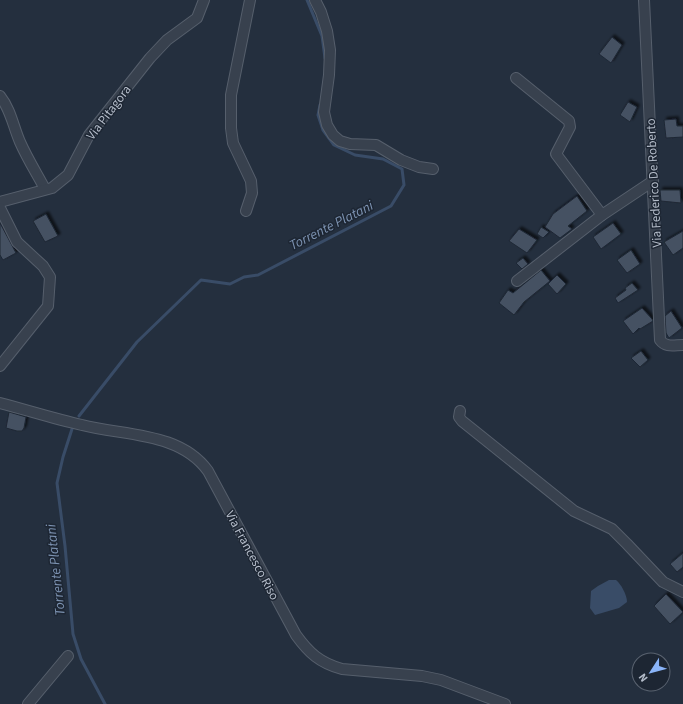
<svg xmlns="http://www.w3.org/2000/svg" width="683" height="704" font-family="'Source Sans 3',sans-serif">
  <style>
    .water { fill: #394c67 }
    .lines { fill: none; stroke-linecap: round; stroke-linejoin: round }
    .stream { stroke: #394c67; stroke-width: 3 }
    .building { fill: #455162; stroke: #1f2835; filter: url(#shadow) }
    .minor-casing { stroke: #565f6c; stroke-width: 12 }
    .minor { stroke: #38414e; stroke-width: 10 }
    .labels { text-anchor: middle; stroke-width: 3; stroke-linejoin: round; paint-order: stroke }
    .street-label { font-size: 13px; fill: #b4bcc9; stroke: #1d2633 }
    .water-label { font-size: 14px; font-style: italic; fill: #7c92b1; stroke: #1d2633 }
  </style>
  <defs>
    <filter id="shadow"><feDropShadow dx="2.5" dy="-2.5" stdDeviation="1" flood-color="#0009"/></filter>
  </defs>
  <rect width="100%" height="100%" fill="#242f3e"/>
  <path class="water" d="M609,580H616C621,584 627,595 627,602L619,608L595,615L590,608L591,591L598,586Z"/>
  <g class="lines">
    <g class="stream">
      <polyline points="307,0 322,36 325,58"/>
      <polyline points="79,416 137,342 201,280 230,284 244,277 258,275 391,206 404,185 402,169 383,159 355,155 334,145 323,130 318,115 320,105"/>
      <polyline points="72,429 63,457 57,483 65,546 73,634 81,659 105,704"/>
    </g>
  </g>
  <g class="building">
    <polygon points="612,37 622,45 611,63 599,54"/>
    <polygon points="628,102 637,107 630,122 620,115"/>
    <polygon points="676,119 677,126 683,126 683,137 666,138 664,120"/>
    <polygon points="660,190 680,190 681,203 661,201"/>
    <polygon points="577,196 587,211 568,226 572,229 560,238 545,227 553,214"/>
    <polygon points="46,214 58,236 45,242 33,221"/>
    <polygon points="0,223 16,253 3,260 0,255"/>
    <polygon points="613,223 621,234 601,249 593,237"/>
    <polygon points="541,227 549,232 543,238 537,234"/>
    <polygon points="519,229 537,240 527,253 509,241"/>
    <polygon points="683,231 683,248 673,255 664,242"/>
    <polygon points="631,250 640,264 627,273 617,260"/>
    <polygon points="523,258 528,264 522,269 516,263"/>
    <polygon points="541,270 550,281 524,302 514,315 499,303 508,290 513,293"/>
    <polygon points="557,275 566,284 557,294 548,284"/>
    <polygon points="632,283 638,290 618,303 615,298 626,290 625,288"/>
    <polygon points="642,308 652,319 653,321 640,329 639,328 633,334 623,321"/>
    <polygon points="671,311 682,328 669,338 666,333 665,316"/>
    <polygon points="641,351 648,360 640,367 631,358"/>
    <polygon points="9,412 26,417 24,428 22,431 17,431 6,428"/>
    <polygon points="683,553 683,567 677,572 670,564"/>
    <polygon points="666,594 683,612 670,624 654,606"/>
  </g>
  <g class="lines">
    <g class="minor-casing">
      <g id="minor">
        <polyline points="315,0 321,12 327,31 330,50 329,75 324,112 327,125 333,135 340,141 350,144 376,145 401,160 419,167 433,169"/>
        <path d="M644,0L660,340C666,348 674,345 683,345"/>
        <polyline points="516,78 569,121 570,127 556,154 602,215"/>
        <path d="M0,96C11,110 13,126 20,142C27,158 37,174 45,189"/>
        <polyline points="0,202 52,188 68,175 89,135 150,58 167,40 197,18 204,0"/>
        <polyline points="0,208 17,242 43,266 50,277 48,306 0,366"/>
        <polyline points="246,211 252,193 251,181 233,143 231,128 231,95 250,0"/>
        <polyline points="517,281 602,215 653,181"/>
        <path d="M0,403C27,410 55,419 82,425C125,436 180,432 208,471L296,635C309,653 320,663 342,669L422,676L441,680L505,704"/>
        <polyline points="460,411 459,417 462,421 477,433 574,511 612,529 627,544 663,582 683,592"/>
        <polyline points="28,704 68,656"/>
      </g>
    </g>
    <use href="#minor" class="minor"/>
  </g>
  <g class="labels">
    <g class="street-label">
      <text transform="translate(108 112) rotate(-53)" y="5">Via Pitagora</text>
      <text transform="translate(653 183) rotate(-93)" y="5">Via Federico De Roberto</text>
      <text transform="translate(253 555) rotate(62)" y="5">Via Francesco Riso</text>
    </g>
    <g class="water-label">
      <text transform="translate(331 225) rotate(-27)" y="5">Torrente Platani</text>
      <text transform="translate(55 570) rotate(-96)" y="5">Torrente Platani</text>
    </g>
  </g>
  <g transform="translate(651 672) rotate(234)"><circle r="19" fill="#1d2633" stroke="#59626f"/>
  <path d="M0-3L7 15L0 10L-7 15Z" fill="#8ab4f8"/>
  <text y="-6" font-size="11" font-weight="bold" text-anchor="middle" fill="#b4bcc9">N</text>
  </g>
</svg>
